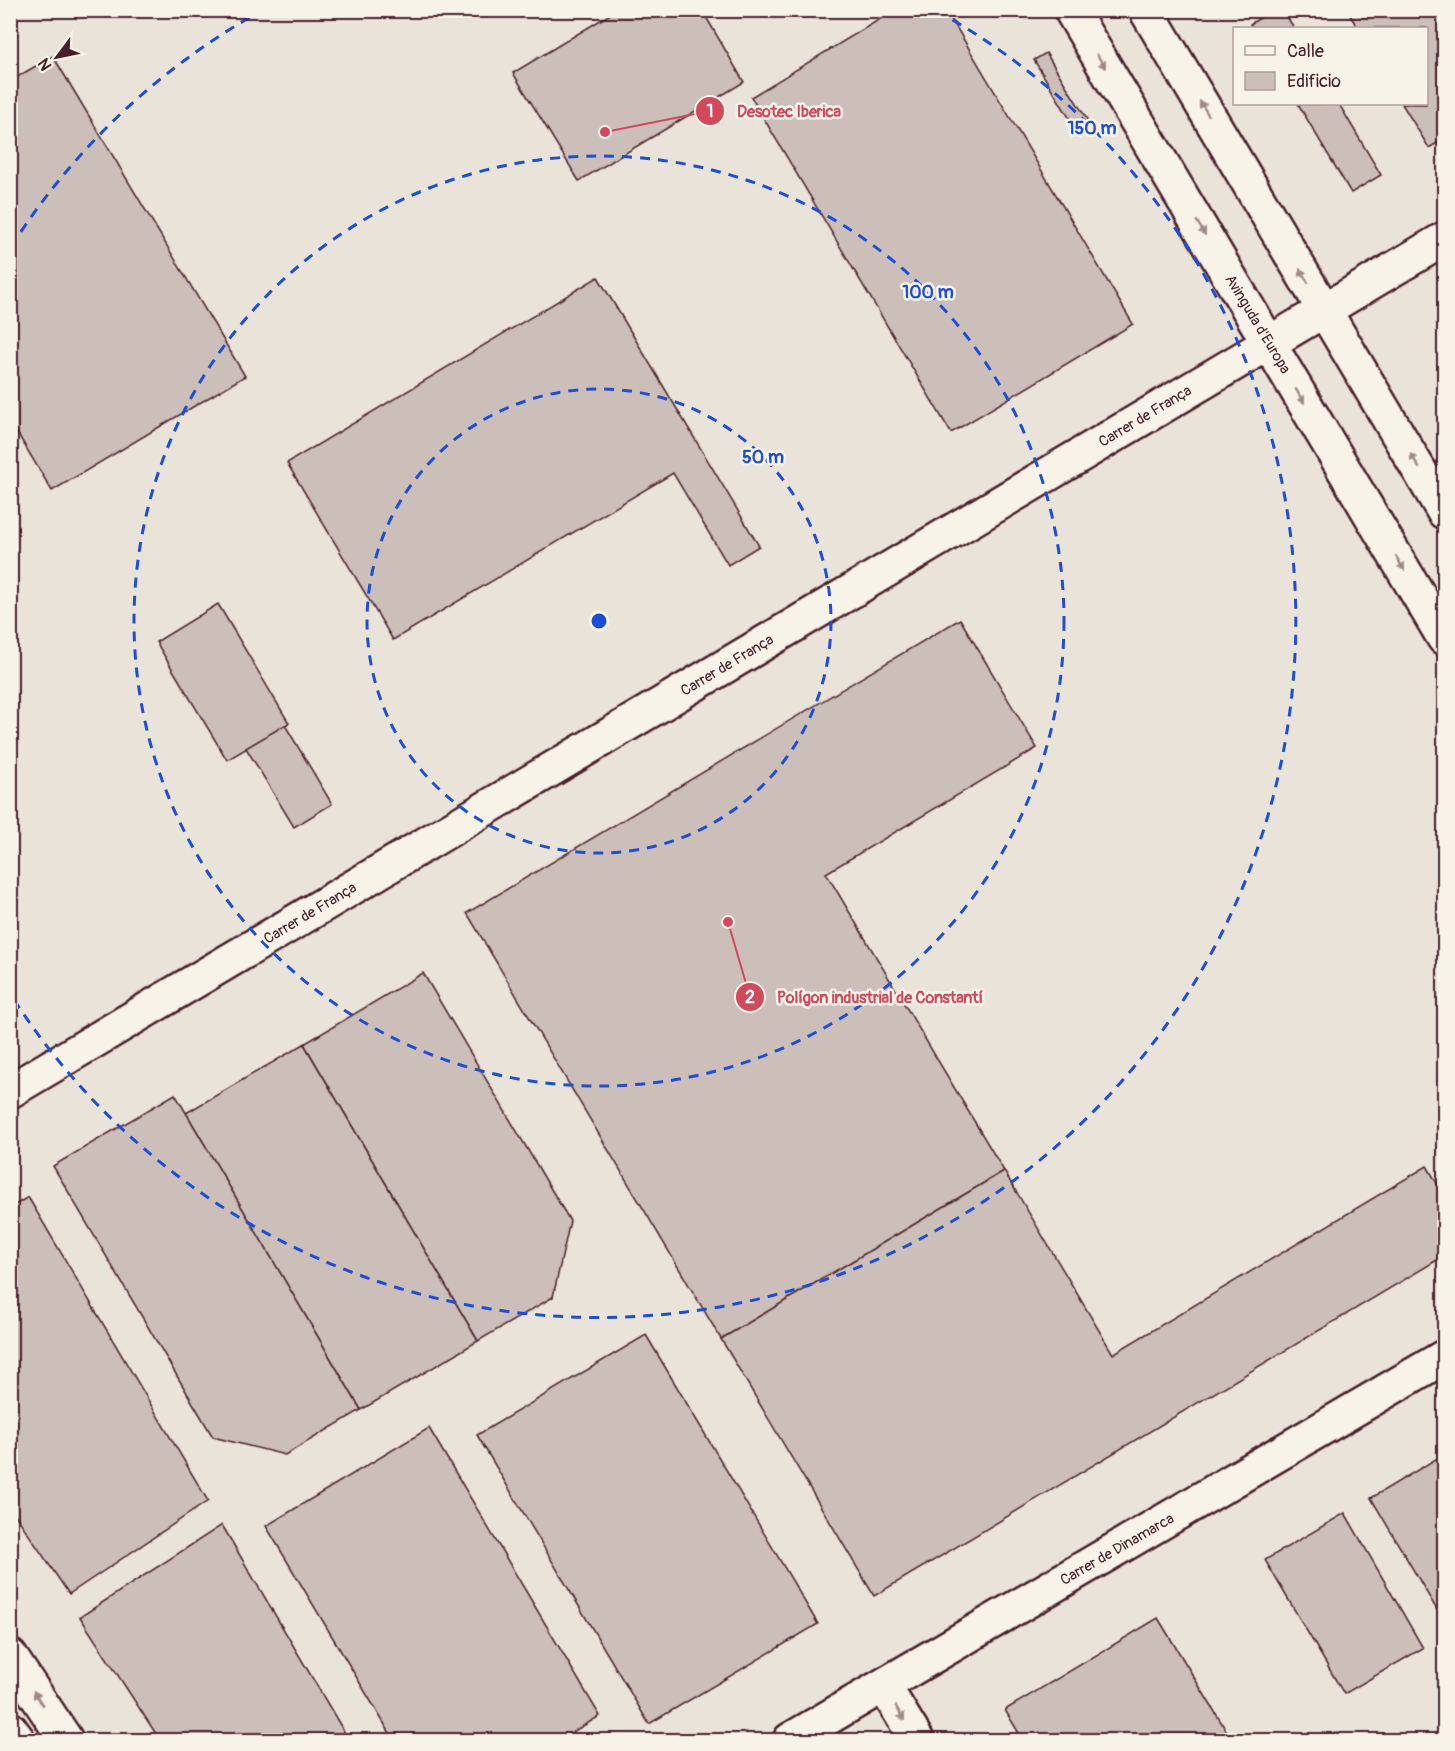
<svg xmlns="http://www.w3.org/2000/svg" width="1455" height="1751" font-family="Pangolin,sans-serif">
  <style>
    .built { fill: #eae3da; fill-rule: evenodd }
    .building { fill: #ccbfb9; stroke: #4a1f2b; stroke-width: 1.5 }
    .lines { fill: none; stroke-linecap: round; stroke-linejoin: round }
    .street-casing { stroke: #4a1f2b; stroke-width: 38 }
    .street { stroke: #f7f3e8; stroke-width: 33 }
    .oneway { fill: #a0898a }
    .ring { fill: none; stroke: #1d4ed8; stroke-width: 3; stroke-dasharray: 10 8 }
    .labels { text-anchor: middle; stroke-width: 5; stroke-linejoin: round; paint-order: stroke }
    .street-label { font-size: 15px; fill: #4a1f2b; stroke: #f7f3e8 }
    .centre { fill: #1d4ed8; stroke: #f7f3e8; stroke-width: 3 }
    .ring-label { font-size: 18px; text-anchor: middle; font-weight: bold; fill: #1d4ed8; stroke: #f7f3e8; stroke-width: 5; stroke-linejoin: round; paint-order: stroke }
    .leader { fill: none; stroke: #d1495b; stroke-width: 2 }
    .callout-dot { fill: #d1495b; stroke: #f7f3e8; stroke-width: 2 }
    .mark-label { font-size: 18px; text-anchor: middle; font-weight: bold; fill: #fff }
    .callout-label { font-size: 16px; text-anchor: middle; font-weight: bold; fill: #d1495b; stroke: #f7f3e8; stroke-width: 5; stroke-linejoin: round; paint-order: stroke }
  </style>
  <rect width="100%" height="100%" fill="#f7f3e8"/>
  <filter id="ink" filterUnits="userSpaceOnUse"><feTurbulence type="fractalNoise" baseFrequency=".0167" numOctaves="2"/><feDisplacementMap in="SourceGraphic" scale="12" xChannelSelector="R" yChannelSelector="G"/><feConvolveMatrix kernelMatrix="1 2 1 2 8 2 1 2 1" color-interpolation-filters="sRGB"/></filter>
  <g filter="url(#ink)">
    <path class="built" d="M11,11H1444V1740H11ZM1234,28H1426V104H1234Z"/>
    <g class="building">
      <polygon points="617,10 702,10 744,82 579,181 513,73"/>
      <polygon points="895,10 946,10 1133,324 951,433 751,97"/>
      <polygon points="1273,10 1283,10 1294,28 1253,28 1250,24"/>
      <polygon points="1444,10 1444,139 1429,148 1402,104 1426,104 1426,28 1358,28 1347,11"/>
      <polygon points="1046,53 1088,121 1076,129 1034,60"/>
      <polygon points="53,56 245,376 52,491 10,421 10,81"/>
      <polygon points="1298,104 1339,104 1381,175 1351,193"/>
      <polygon points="598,277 759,546 728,565 673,473 393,640 287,463"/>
      <polygon points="218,604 289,723 227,760 156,642"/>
      <polygon points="960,619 1037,748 826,873 1004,1171 721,1339 467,913"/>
      <polygon points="285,725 332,804 294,827 246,748"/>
      <polygon points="423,973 570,1221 553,1297 478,1341 304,1044"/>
      <polygon points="304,1044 478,1341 361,1410 186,1113"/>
      <polygon points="175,1094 361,1410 285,1455 213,1437 53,1166"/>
      <polygon points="1427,1166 1444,1195 1444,1256 874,1596 721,1339 1004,1171 1113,1354"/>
      <polygon points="28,1197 208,1501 69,1594 10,1507 10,1208"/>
      <polygon points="646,1335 818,1624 649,1724 477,1435"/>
      <polygon points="429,1428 600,1716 559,1740 394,1740 266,1526"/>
      <polygon points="1444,1454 1444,1622 1371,1498"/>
      <polygon points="1345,1513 1423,1648 1344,1694 1265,1560"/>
      <polygon points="222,1525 349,1740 160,1740 80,1617"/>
      <polygon points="1158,1618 1232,1740 1023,1740 1005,1710"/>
    </g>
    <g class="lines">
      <g class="street-casing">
        <g id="street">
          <polyline points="1071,10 1444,638"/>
          <polyline points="1146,10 1444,512"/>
          <polyline points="10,1091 1444,239"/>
          <polyline points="10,1656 66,1740"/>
          <polyline points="884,1686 917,1740"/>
          <polyline points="10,1729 18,1740"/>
          <polyline points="790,1740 1444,1357"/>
        </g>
      </g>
      <use href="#street" class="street"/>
    </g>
    <defs><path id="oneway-solid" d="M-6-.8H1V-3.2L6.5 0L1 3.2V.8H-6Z" transform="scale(1.5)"/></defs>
    <g class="oneway">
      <use href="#oneway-solid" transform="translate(1101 61) rotate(59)"/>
      <use href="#oneway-solid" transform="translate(1204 108) rotate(-121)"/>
      <use href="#oneway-solid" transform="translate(1201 228) rotate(59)"/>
      <use href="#oneway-solid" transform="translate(1304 276) rotate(-121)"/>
      <use href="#oneway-solid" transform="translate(1300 396) rotate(59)"/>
      <use href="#oneway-solid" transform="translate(1415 461) rotate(-121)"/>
      <use href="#oneway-solid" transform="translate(1400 563) rotate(59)"/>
      <use href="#oneway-solid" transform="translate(38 1698) rotate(-123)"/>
      <use href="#oneway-solid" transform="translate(900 1713) rotate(59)"/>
    </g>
  </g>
  <g class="ring">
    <circle cx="599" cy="621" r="232"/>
    <circle cx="599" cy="621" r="465"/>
    <path d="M11 247A697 697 0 0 1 261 11M937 11A697 697 0 1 1 11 995"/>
  </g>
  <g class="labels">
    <g class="street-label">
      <text transform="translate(1258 324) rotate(59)" y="5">Avinguda d'Europa</text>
      <text transform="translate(1145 416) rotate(-31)" y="5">Carrer de França</text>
      <text transform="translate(727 665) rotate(-31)" y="5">Carrer de França</text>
      <text transform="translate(310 913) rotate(-31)" y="5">Carrer de França</text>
      <text transform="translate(1117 1549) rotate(-30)" y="5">Carrer de Dinamarca</text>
    </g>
  </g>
  <circle cx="599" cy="621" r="9" class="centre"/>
  <g class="ring-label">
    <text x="1092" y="134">150 m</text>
    <text x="928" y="298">100 m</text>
    <text x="763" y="463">50 m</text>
  </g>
  <path class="leader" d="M605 132L710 111M728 922L750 997"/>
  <g class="callout-dot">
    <circle cx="605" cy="132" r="6"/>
    <circle cx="728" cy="922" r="6"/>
    <circle cx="710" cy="111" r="15"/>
    <circle cx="750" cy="997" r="15"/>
  </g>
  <g class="mark-label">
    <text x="710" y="117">1</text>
    <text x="750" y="1003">2</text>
  </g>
  <g class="callout-label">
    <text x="789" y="117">Desotec Iberica</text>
    <text x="880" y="1003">Polígon industrial de Constantí</text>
  </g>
  <rect width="1455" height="1751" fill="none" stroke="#f7f3e8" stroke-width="36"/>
  <rect x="18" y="18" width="1419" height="1715" fill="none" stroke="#4a1f2b" stroke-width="2" filter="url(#ink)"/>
  <rect x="1233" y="27" width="195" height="78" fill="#f7f3e8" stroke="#b29e9c" stroke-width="1.5"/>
  <rect x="1245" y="46" width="30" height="9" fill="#f7f3e8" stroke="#b29e9c" stroke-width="1.5"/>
  <text x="1287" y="57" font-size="18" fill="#4a1f2b">Calle</text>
  <rect x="1245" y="72" width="30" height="18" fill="#ccbfb9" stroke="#b29e9c" stroke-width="1.5"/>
  <text x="1287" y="87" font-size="18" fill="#4a1f2b">Edificio</text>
  <g transform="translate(57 57) rotate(238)" stroke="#f7f3e8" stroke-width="4.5" paint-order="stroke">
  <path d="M0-4.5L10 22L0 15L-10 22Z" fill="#4a1f2b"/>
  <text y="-9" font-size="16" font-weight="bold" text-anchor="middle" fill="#4a1f2b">N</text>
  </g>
</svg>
